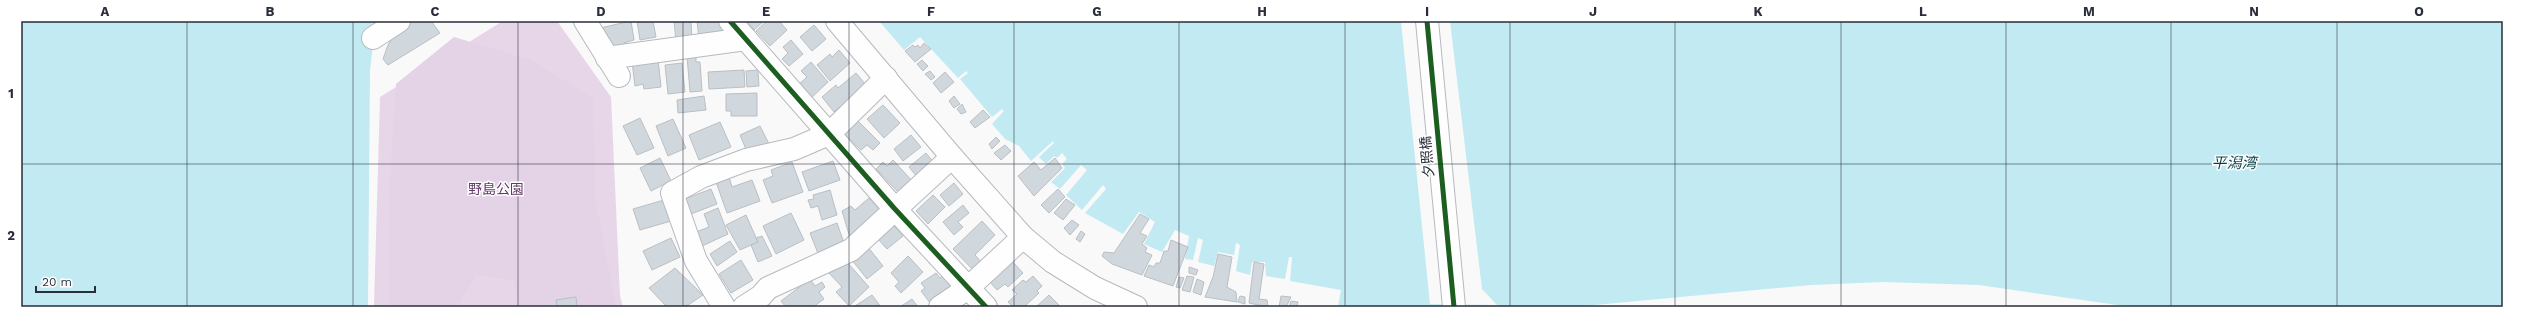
<svg xmlns="http://www.w3.org/2000/svg" width="2524" height="328" font-family="'Work Sans','Noto Sans JP',sans-serif">
  <style>
    .green { fill: #e6d6e8 }
    .forest { fill: #e4d2e6 }
    .water { fill: #c2eaf2 }
    .pier { fill: #f9f9f9 }
    .building { fill: #d0d8de; stroke: #babfc3 }
    .lines { fill: none; stroke-linecap: round; stroke-linejoin: round }
    .minor-casing { stroke: #b7b9bf; stroke-width: 24 }
    .minor { stroke: #fefefe; stroke-width: 22 }
    .cycleway-casing { stroke: #fff; stroke-width: 8 }
    .cycleway { stroke: #1b5e20; stroke-width: 5 }
    .grid { fill: none; stroke: #292e3a; stroke-width: 1; stroke-opacity: 0.55 }
    .labels { text-anchor: middle; stroke-width: 3; stroke-linejoin: round; paint-order: stroke }
    .street-label { font-size: 14px; fill: #292e3a; stroke: #fff }
    .park-label { font-size: 14px; fill: #623968; stroke: #fff }
    .water-label { font-size: 15px; font-style: italic; fill: #083e47; stroke: #fff }
    .neatline { fill: none; stroke: #292e3a; stroke-width: 1.5 }
    .grid-label { font-size: 13px; text-anchor: middle; font-weight: bold; fill: #292e3a }
  </style>
  <rect width="100%" height="100%" fill="#f9f9f9"/>
  <polygon class="green" points="503,21 557,21 611,97 620,296 623,307 374,307 380,97"/>
  <polygon class="forest" points="454,37 531,60 593,98 595,198 616,307 519,307 514,280 476,275 457,307 389,307 389,196 396,84"/>
  <g class="water">
    <polygon points="21,21 376,21 370,70 368,307 21,307"/>
    <polygon points="879,21 2503,21 2503,307 2131,307 1979,285 1883,282 1811,285 1573,307 1338,307 1341,290 1290,281 1292,257 1289,257 1285,279 1266,276 1265,262 1252,262 1250,275 1236,271 1240,245 1236,243 1234,255 1218,252 1214,266 1198,262 1203,240 1198,238 1193,260 1185,259 1189,236 1175,230 1162,252 1144,244 1155,222 1139,212 1123,234 1085,213 1106,189 1103,185 1082,210 1066,195 1087,170 1081,165 1060,189 1051,182 1065,168 1062,164 1067,159 1062,153 1057,158 1054,156 1046,164 1039,157 1054,143 1053,141 1031,161 1019,146 1005,139 992,124 1004,111 1002,109 992,117 960,79 968,73 966,71 958,78 920,37 904,50"/>
  </g>
  <polygon class="pier" points="1401,21 1450,21 1482,289 1497,305 1430,304"/>
  <g class="building">
    <polygon points="410,21 431,21 440,33 388,65 383,59 388,45 397,31"/>
    <polygon points="631,21 634,40 624,43 626,47 615,49 600,28"/>
    <polygon points="637,21 653,21 656,37 640,40"/>
    <polygon points="674,21 691,21 692,40 676,41"/>
    <polygon points="697,21 720,21 723,25 724,35 699,39"/>
    <polygon points="747,21 764,21 754,30"/>
    <polygon points="767,21 779,21 787,30 770,46 756,31"/>
    <polygon points="814,25 826,39 812,51 800,37"/>
    <polygon points="791,40 803,54 789,66 782,59 788,53 783,47"/>
    <polygon points="924,43 931,49 915,62 905,51 913,45 915,47 918,45 920,48"/>
    <polygon points="839,50 850,63 830,81 817,65 830,54 832,57"/>
    <polygon points="696,55 696,62 700,62 702,91 690,92 687,56"/>
    <polygon points="658,59 661,87 644,89 643,84 635,86 632,62"/>
    <polygon points="922,60 928,66 923,71 917,64"/>
    <polygon points="811,62 828,82 810,99 798,85 807,77 801,71"/>
    <polygon points="682,63 685,92 668,94 665,65"/>
    <polygon points="744,70 745,87 709,89 708,72"/>
    <polygon points="758,70 759,86 747,87 746,71"/>
    <polygon points="930,71 935,77 931,80 925,74"/>
    <polygon points="945,72 954,82 941,93 933,83"/>
    <polygon points="856,73 866,85 834,112 822,97 836,85 838,88"/>
    <polygon points="757,93 757,116 731,116 731,111 726,111 726,94"/>
    <polygon points="704,96 706,110 678,113 677,100"/>
    <polygon points="954,96 960,104 954,108 949,101"/>
    <polygon points="962,104 966,112 961,114 957,109"/>
    <polygon points="883,105 900,123 884,138 867,119"/>
    <polygon points="983,110 990,117 975,128 970,122"/>
    <polygon points="640,118 654,148 637,155 623,126"/>
    <polygon points="673,119 686,148 668,156 656,126"/>
    <polygon points="857,120 880,143 873,150 867,145 861,150 843,133"/>
    <polygon points="720,122 731,147 699,160 689,135"/>
    <polygon points="760,126 769,144 748,154 740,135"/>
    <polygon points="911,135 921,147 903,161 894,149"/>
    <polygon points="996,137 1000,141 992,149 989,144"/>
    <polygon points="1005,145 1011,151 1001,160 994,153"/>
    <polygon points="926,153 934,163 917,177 909,167"/>
    <polygon points="660,158 671,181 651,191 640,168"/>
    <polygon points="1055,158 1062,168 1034,196 1018,176 1034,162 1041,170"/>
    <polygon points="893,160 913,182 900,194 876,169 883,162 887,166"/>
    <polygon points="833,161 840,180 809,191 802,172"/>
    <polygon points="792,162 803,192 772,203 763,180 773,176 771,170"/>
    <polygon points="729,177 732,187 752,180 760,201 727,213 716,182"/>
    <polygon points="954,183 963,194 949,206 940,195"/>
    <polygon points="711,189 717,204 691,214 685,199"/>
    <polygon points="1058,189 1065,197 1049,213 1041,205"/>
    <polygon points="830,190 837,215 822,220 818,206 811,208 808,200 814,199 813,195"/>
    <polygon points="933,195 945,207 928,224 916,211"/>
    <polygon points="869,198 883,213 851,241 842,211 851,206 855,210"/>
    <polygon points="1066,199 1075,205 1063,220 1054,213"/>
    <polygon points="664,200 671,221 640,230 633,209"/>
    <polygon points="963,205 969,213 958,222 963,227 954,235 943,222"/>
    <polygon points="718,208 728,234 702,246 696,232 709,227 704,214"/>
    <polygon points="791,213 804,240 776,254 763,226"/>
    <polygon points="1140,214 1149,219 1140,233 1147,236 1142,244 1147,248 1145,252 1152,255 1142,275 1112,264 1102,256 1104,252 1114,253"/>
    <polygon points="746,215 758,242 740,250 726,225"/>
    <polygon points="1072,220 1079,225 1070,235 1064,228"/>
    <polygon points="982,221 995,235 975,255 982,263 974,271 953,249"/>
    <polygon points="837,223 845,246 819,256 810,233"/>
    <polygon points="894,226 903,236 887,249 878,239"/>
    <polygon points="1081,231 1085,234 1080,242 1076,239"/>
    <polygon points="762,236 772,256 758,262 751,245 758,242 756,238"/>
    <polygon points="671,238 680,257 652,270 643,251"/>
    <polygon points="1171,240 1188,247 1173,286 1144,276 1149,265 1154,267 1156,263 1160,263 1164,251 1168,251"/>
    <polygon points="730,241 737,252 717,266 710,254"/>
    <polygon points="868,247 883,266 867,279 852,260"/>
    <polygon points="1218,254 1232,257 1227,287 1236,292 1237,302 1205,297 1213,277"/>
    <polygon points="908,256 923,272 901,293 895,286 899,282 891,273"/>
    <polygon points="741,260 753,280 731,293 719,274"/>
    <polygon points="1012,261 1023,273 1008,287 1005,284 997,290 989,281"/>
    <polygon points="847,262 869,287 849,306 836,292 842,287 829,273 838,265 840,268"/>
    <polygon points="1254,262 1264,264 1259,299 1267,300 1268,307 1249,303"/>
    <polygon points="1189,267 1198,270 1196,275 1189,273"/>
    <polygon points="675,268 703,295 685,307 667,307 649,288"/>
    <polygon points="936,273 940,278 943,275 953,288 931,304 921,291 925,288 921,283"/>
    <polygon points="1033,276 1042,286 1037,291 1039,293 1024,307 1013,307 1008,302 1017,294 1012,290 1023,280 1026,282"/>
    <polygon points="1187,276 1194,277 1190,292 1182,290"/>
    <polygon points="1179,277 1184,278 1180,288 1176,287"/>
    <polygon points="810,279 815,286 822,282 825,287 819,292 824,299 813,307 786,307 781,301"/>
    <polygon points="1197,279 1204,282 1201,295 1193,292"/>
    <polygon points="872,295 881,307 856,307 855,306"/>
    <polygon points="1049,295 1061,307 1036,307"/>
    <polygon points="1240,296 1245,297 1245,304 1238,302"/>
    <polygon points="1281,296 1291,297 1286,307 1279,307"/>
    <polygon points="576,297 577,307 557,307 556,300"/>
    <polygon points="912,299 918,307 900,307"/>
    <polygon points="1291,301 1298,302 1297,307 1289,307"/>
  </g>
  <g class="lines">
    <g class="minor-casing">
      <g id="minor">
        <polyline points="585,21 619,76"/>
        <polyline points="730,21 894,208 986,307"/>
        <polyline points="837,21 952,157 1023,237 1053,262 1095,288 1136,307"/>
        <polyline points="1427,21 1454,307"/>
        <polyline points="373,38 399,21"/>
        <polyline points="607,58 746,39"/>
        <polyline points="724,307 696,261 672,193 701,177 746,160 794,149 829,134 886,78"/>
        <polyline points="744,307 761,296 768,288 851,250 952,157"/>
        <polyline points="940,307 968,288 1023,237"/>
      </g>
    </g>
    <use href="#minor" class="minor"/>
    <g class="cycleway-casing">
      <g id="cycleway">
        <polyline points="730,21 894,208 986,307"/>
        <polyline points="1427,21 1454,307"/>
      </g>
    </g>
    <use href="#cycleway" class="cycleway"/>
  </g>
  <path class="grid" d="M187,21V307M353,21V307M518,21V307M683,21V307M849,21V307M1014,21V307M1179,21V307M1345,21V307M1510,21V307M1675,21V307M1841,21V307M2006,21V307M2171,21V307M2337,21V307M21,164H2503"/>
  <g class="labels">
    <g class="street-label">
      <text transform="translate(1427 157) rotate(-95)" y="5">夕照橋</text>
    </g>
    <g class="park-label">
      <text x="496" y="194">野島公園</text>
    </g>
    <g class="water-label">
      <text x="2234" y="168">平潟湾</text>
    </g>
  </g>
  <rect width="2524" height="328" fill="none" stroke="#ffffff" stroke-width="44"/>
  <path d="M36 286v6h59v-6" fill="none" stroke="#292e3a" stroke-width="2"/>
  <text x="42" y="286" font-size="12" fill="#292e3a" stroke="#ffffff" stroke-width="3" paint-order="stroke">20 m</text>
  <rect x="22" y="22" width="2480" height="284" class="neatline"/>
  <g class="grid-label">
    <text x="105" y="16">A</text>
    <text x="270" y="16">B</text>
    <text x="435" y="16">C</text>
    <text x="601" y="16">D</text>
    <text x="766" y="16">E</text>
    <text x="931" y="16">F</text>
    <text x="1097" y="16">G</text>
    <text x="1262" y="16">H</text>
    <text x="1427" y="16">I</text>
    <text x="1593" y="16">J</text>
    <text x="1758" y="16">K</text>
    <text x="1923" y="16">L</text>
    <text x="2089" y="16">M</text>
    <text x="2254" y="16">N</text>
    <text x="2419" y="16">O</text>
    <text x="11" y="98">1</text>
    <text x="11" y="240">2</text>
  </g>
</svg>
